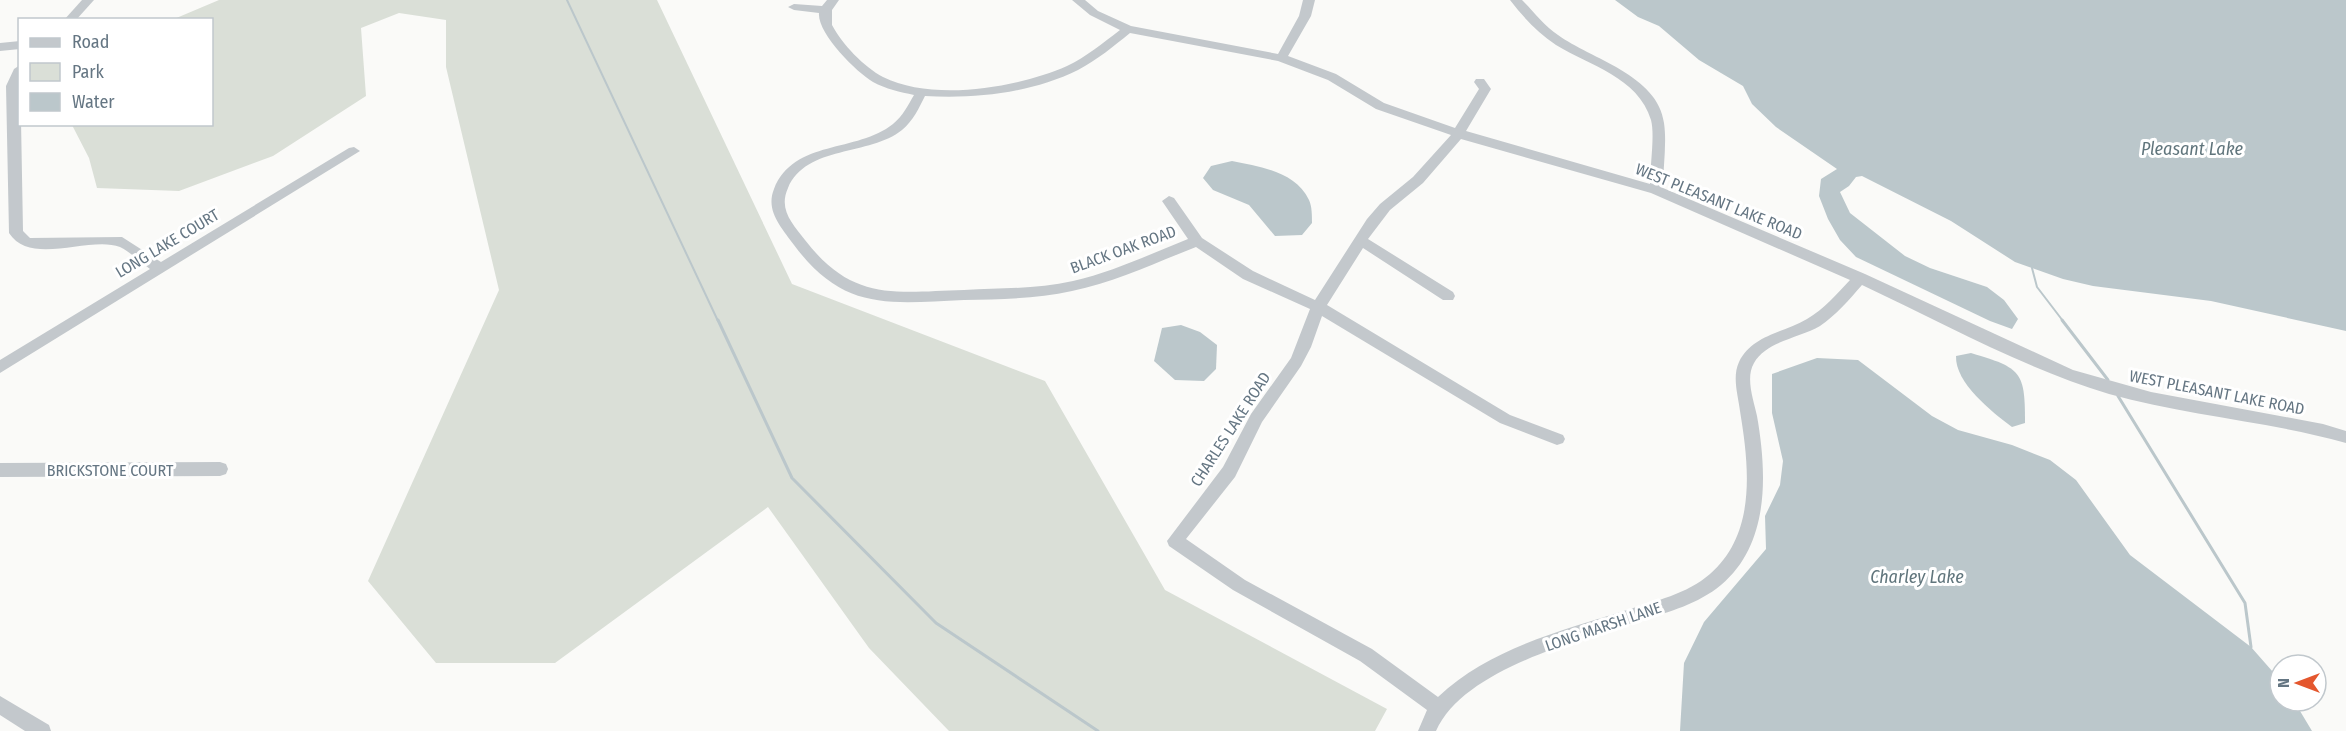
<svg xmlns="http://www.w3.org/2000/svg" width="2346" height="731" font-family="'Fira Sans Condensed',sans-serif">
  <style>
    .green { fill: #dadfd7 }
    .water { fill: #bbc7cb }
    .lines { fill: none; stroke-linecap: round; stroke-linejoin: round }
    .stream-far1 { stroke: #bbc7cb; stroke-width: 2 }
    .stream { stroke: #bbc7cb; stroke-width: 3 }
    .minor { fill: #c3c8cc; fill-rule: evenodd }
    .labels { text-anchor: middle; stroke-width: 6; stroke-linejoin: round; paint-order: stroke }
    .street-label { font-size: 16px; fill: #657683; stroke: #fff }
    .water-label { font-size: 18px; font-style: italic; fill: #60757c; stroke: #fff }
  </style>
  <rect width="100%" height="100%" fill="#fafaf8"/>
  <polygon class="green" points="219,0 657,0 792,284 1045,381 1165,590 1387,709 1375,731 949,731 869,648 768,507 555,663 436,663 368,581 499,290 446,67 446,20 399,13 361,28 366,96 273,156 179,191 97,188 89,158 72,125 212,124 212,20 174,19"/>
  <g class="water">
    <polygon points="1615,0 2346,0 2346,331 2211,301 2093,286 2063,279 2015,262 1951,221 1862,176 1856,177 1849,186 1840,192 1850,213 1905,256 1930,268 1987,287 2004,300 2018,319 2012,329 1990,321 1856,257 1840,240 1828,219 1819,196 1821,179 1837,169 1776,127 1752,104 1743,86 1699,60 1659,26 1638,17"/>
    <path d="M1232,161C1260,167 1295,171 1309,200C1312,206 1312,216 1312,223L1302,235L1275,236L1249,205L1213,190L1203,178L1211,166Z"/>
    <polygon points="1181,325 1200,332 1217,345 1216,369 1204,381 1175,380 1154,361 1162,328"/>
    <path d="M1971,353C2022,368 2025,372 2025,423L2012,427C1992,412 1955,383 1956,356Z"/>
    <polygon points="1817,358 1858,360 1932,416 1958,430 2012,445 2050,460 2076,480 2130,555 2251,647 2280,680 2280,701 2294,701 2312,731 1680,731 1684,663 1704,622 1766,549 1765,516 1780,485 1783,461 1772,413 1772,374"/>
  </g>
  <g class="lines">
    <g class="stream-far1">
      <polyline points="567,0 718,321"/>
      <polyline points="2032,268 2037,287 2063,321"/>
    </g>
    <g class="stream">
      <polyline points="718,320 792,478 936,623 1098,731"/>
      <polyline points="2062,320 2108,380"/>
      <polyline points="2118,396 2245,603 2251,647"/>
    </g>
    <g class="minor">
      <polygon points="82,0 94,0 76,20 64,20"/>
      <path d="M827,0H839L832,10V25C842,44 864,67 883,77C933,102 1017,88 1067,66C1086,57 1103,43 1120,30L1090,15L1072,0H1085L1098,11L1131,26L1278,54L1299,16L1303,0H1315L1311,16L1288,56L1336,74L1384,103L1455,128L1479,89L1474,82L1476,79H1484L1491,89L1466,131L1650,184C1650,166 1655,135 1651,120C1638,77 1590,66 1556,45C1538,33 1523,17 1510,0H1522C1534,12 1544,26 1558,35C1591,59 1658,75 1664,123C1667,144 1663,167 1663,188L1865,274L2073,370L2151,392L2323,424L2346,431V443C2268,421 2187,416 2109,394C2023,368 1943,323 1862,285C1849,300 1836,315 1820,326C1800,338 1766,341 1754,363C1745,378 1754,401 1757,416C1767,473 1770,544 1721,585C1698,604 1669,612 1642,620C1582,640 1464,668 1436,731H1418L1427,710L1360,661L1233,590L1169,546L1167,541L1223,467L1251,414L1291,358L1310,309L1243,279L1196,247C1155,263 1115,282 1072,291C1037,299 1000,299 964,300C889,303 844,312 794,245C782,228 765,211 774,189C794,139 857,153 893,124C903,116 908,105 914,95C900,92 886,89 873,82C856,72 817,33 819,13L794,10L788,7L794,4L822,6ZM1130,33L1278,61L1328,80L1376,109L1451,135L1413,177L1380,204L1367,219L1315,300L1253,271L1202,238L1174,198L1169,196L1162,201L1188,239C1150,254 1113,272 1073,281C1037,289 1001,288 964,290C894,292 853,302 805,240C793,224 778,210 788,188C806,145 870,156 902,130C913,121 919,108 925,96C976,99 1031,93 1078,70C1097,60 1114,46 1130,33ZM1461,139L1651,193L1850,280C1837,294 1824,309 1807,319C1783,333 1752,335 1739,362C1732,377 1738,395 1740,411C1749,466 1757,533 1710,574C1687,594 1655,601 1627,610C1561,631 1490,648 1438,697L1372,649L1245,580L1186,539L1235,477L1262,422L1301,366L1311,347L1322,316L1500,423L1557,445L1563,443L1565,439L1563,435L1510,415L1327,305L1363,248L1443,300H1453L1455,296L1453,292L1368,239L1390,210L1423,183Z"/>
      <polygon points="20,41 20,49 0,51 0,43"/>
      <path d="M20,65L23,231L30,238L122,237L161,262L349,148L354,147L360,151L0,373V360L150,269C141,262 130,252 120,247C90,235 31,267 9,233L6,86L14,69Z"/>
      <polygon points="220,462 226,464 228,469 226,474 220,476 0,477 0,463"/>
      <polygon points="0,696 49,725 51,731 25,731 0,715"/>
    </g>
  </g>
  <g class="labels">
    <g class="street-label">
      <text transform="translate(1719 201) rotate(22)" y="6">WEST PLEASANT LAKE ROAD</text>
      <text transform="translate(167 243) rotate(-31)" y="6">LONG LAKE COURT</text>
      <text transform="translate(1123 249) rotate(-20)" y="6">BLACK OAK ROAD</text>
      <text transform="translate(2217 392) rotate(11)" y="6">WEST PLEASANT LAKE ROAD</text>
      <text transform="translate(1230 429) rotate(-57)" y="6">CHARLES LAKE ROAD</text>
      <text x="110" y="476">BRICKSTONE COURT</text>
      <text transform="translate(1603 626) rotate(-19)" y="6">LONG MARSH LANE</text>
    </g>
    <g class="water-label">
      <text x="2192" y="155">Pleasant Lake</text>
      <text x="1917" y="583">Charley Lake</text>
    </g>
  </g>
  <rect x="18" y="18" width="195" height="108" fill="#ffffff" stroke="#c1c8cd" stroke-width="1.5"/>
  <rect x="30" y="38" width="30" height="9" fill="#c3c8cc" stroke="#c1c8cd" stroke-width="1.5"/>
  <text x="72" y="48" font-size="18" fill="#657683">Road</text>
  <rect x="30" y="63" width="30" height="18" fill="#dadfd7" stroke="#c1c8cd" stroke-width="1.5"/>
  <text x="72" y="78" font-size="18" fill="#657683">Park</text>
  <rect x="30" y="93" width="30" height="18" fill="#bbc7cb" stroke="#c1c8cd" stroke-width="1.5"/>
  <text x="72" y="108" font-size="18" fill="#657683">Water</text>
  <g transform="translate(2298 683) rotate(270)"><circle r="28" fill="#ffffff" stroke="#c1c8cd" stroke-width="1.5"/>
  <path d="M0-4.5L10 22L0 15L-10 22Z" fill="#e4572e"/>
  <text y="-9" font-size="16" font-weight="bold" text-anchor="middle" fill="#657683">N</text>
  </g>
</svg>
